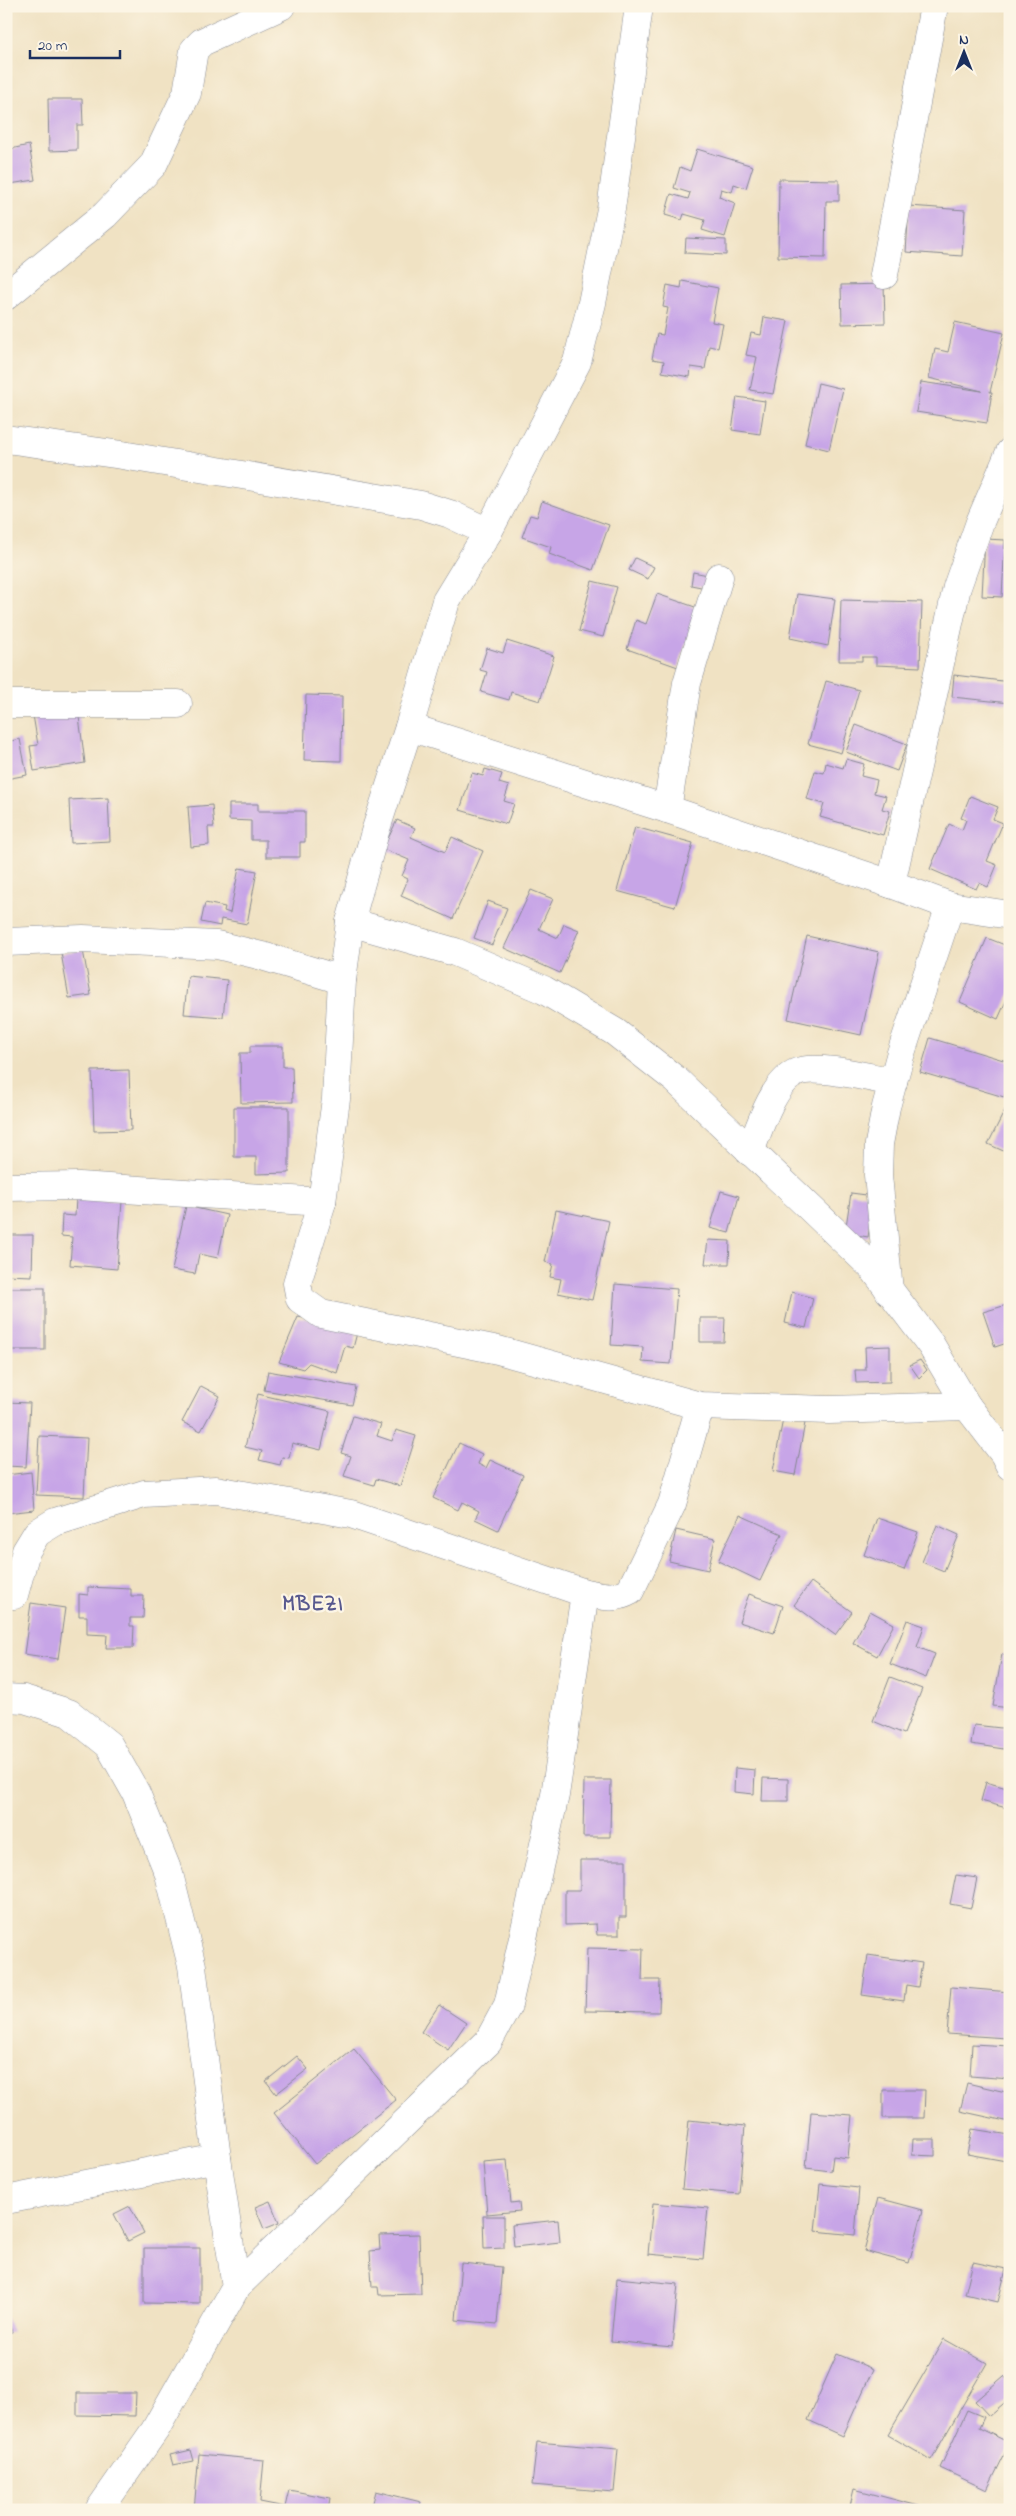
<svg xmlns="http://www.w3.org/2000/svg" width="1016" height="2516" font-family="'Indie Flower',sans-serif">
  <style>
    .building { fill: #c7a5e7 }
    .lines { fill: none; stroke-linecap: round; stroke-linejoin: round }
    .minor-casing { stroke: #868890; stroke-width: 29 }
    .minor { stroke: #fff; stroke-width: 28 }
    .labels { text-anchor: middle; stroke-width: 4.5; stroke-linejoin: round; paint-order: stroke }
    .district-label { font-size: 21px; font-weight: bold; letter-spacing: 1px; fill: #57588e; stroke: #fcf5e5 }
  </style>
  <rect width="100%" height="100%" fill="#fcf5e5"/>
  <filter id="ink" filterUnits="userSpaceOnUse"><feTurbulence type="fractalNoise" baseFrequency=".02" numOctaves="2"/><feDisplacementMap in="SourceGraphic" scale="10" xChannelSelector="R" yChannelSelector="G"/><feConvolveMatrix kernelMatrix="1 2 1 2 8 2 1 2 1" color-interpolation-filters="sRGB"/></filter>
  <filter id="wash" filterUnits="userSpaceOnUse"><feTurbulence type="fractalNoise" baseFrequency=".0096" numOctaves="4" result="noise"/><feDisplacementMap in="SourceGraphic" scale="20" xChannelSelector="R" yChannelSelector="G"/><feGaussianBlur stdDeviation="1.12" result="paint"/><feColorMatrix in="noise" values="0 0 0 0 0 0 0 0 0 0 0 0 0 0 0 0 0 1.4 0 .05"/><feComposite in="paint" operator="in"/></filter>
  <g filter="url(#wash)">
    <rect width="100%" height="100%" fill="#f0e2c3"/>
    <g id="blocks">
      <g class="building">
        <polygon points="48,99 82,99 83,125 77,125 77,150 49,151"/>
        <polygon points="29,145 35,180 10,184 6,150"/>
        <polygon points="697,149 753,166 746,188 734,184 732,192 721,189 719,197 735,203 725,237 702,230 705,220 684,214 682,220 665,215 671,194 688,199 690,193 674,188 680,167 690,171"/>
        <polygon points="779,179 839,180 839,201 826,201 825,258 778,257"/>
        <polygon points="909,206 965,210 962,256 906,252"/>
        <polygon points="686,238 726,240 726,255 685,253"/>
        <polygon points="682,281 718,288 712,322 723,324 718,348 709,346 705,369 691,367 690,377 662,372 664,361 652,359 657,334 663,335 668,308 663,307 667,285 681,288"/>
        <polygon points="884,284 885,323 842,324 841,285"/>
        <polygon points="764,317 788,321 773,394 750,390 757,357 746,355 751,333 761,335"/>
        <polygon points="955,322 1004,333 990,392 992,392 987,423 916,412 921,382 982,391 929,378 935,349 948,352"/>
        <polygon points="818,383 843,389 829,450 805,444"/>
        <polygon points="737,397 765,401 760,434 732,430"/>
        <polygon points="542,501 609,525 593,570 549,554 551,547 522,537 530,515 537,517"/>
        <polygon points="985,539 1005,540 1002,597 982,596"/>
        <polygon points="635,558 654,567 648,579 629,570"/>
        <polygon points="693,572 708,575 706,588 691,585"/>
        <polygon points="592,581 617,587 603,637 579,631"/>
        <polygon points="657,594 698,608 678,667 627,649 636,620 646,624"/>
        <polygon points="797,594 835,599 828,646 790,638"/>
        <polygon points="841,600 922,602 920,667 876,665 876,657 862,657 862,661 839,661"/>
        <polygon points="507,641 554,656 540,701 511,692 509,700 481,692 487,672 480,670 487,648 503,653"/>
        <polygon points="954,675 1010,682 1010,703 952,697"/>
        <polygon points="826,681 859,690 841,753 808,744"/>
        <polygon points="306,695 342,696 341,761 304,760"/>
        <polygon points="78,709 85,763 34,771 30,746 38,745 33,715"/>
        <polygon points="856,725 907,744 897,771 846,752"/>
        <polygon points="20,739 27,775 6,779 6,742"/>
        <polygon points="846,759 864,764 861,776 877,780 874,793 886,796 882,809 890,811 883,835 820,817 824,804 807,799 815,771 824,773 826,763 843,768"/>
        <polygon points="485,769 502,774 499,783 509,786 504,801 514,804 507,824 460,810 472,773 483,776"/>
        <polygon points="970,796 998,807 993,819 1003,823 987,861 997,865 988,887 979,883 976,889 930,869 949,824 962,830 966,820 961,818"/>
        <polygon points="108,798 110,841 71,843 69,800"/>
        <polygon points="229,804 258,804 258,811 305,811 305,842 300,842 300,857 266,857 266,840 251,840 251,821 229,820"/>
        <polygon points="212,805 214,827 208,827 209,845 191,847 188,807"/>
        <polygon points="397,820 415,828 411,837 445,852 452,837 483,851 453,919 401,896 408,879 402,876 409,860 383,849"/>
        <polygon points="635,827 693,843 675,907 617,891"/>
        <polygon points="239,868 257,871 247,924 221,919 220,926 201,922 205,903 225,907 224,911 230,913"/>
        <polygon points="531,890 553,899 539,929 558,938 564,924 579,930 560,973 504,948"/>
        <polygon points="488,901 507,908 492,945 474,938"/>
        <polygon points="807,936 879,952 861,1035 788,1019"/>
        <polygon points="987,938 1010,947 1010,992 998,1019 960,1002"/>
        <polygon points="83,950 91,995 69,998 61,953"/>
        <polygon points="188,976 227,980 223,1017 184,1014"/>
        <polygon points="930,1038 1010,1062 1010,1078 1004,1097 920,1072"/>
        <polygon points="250,1046 283,1046 283,1067 292,1067 293,1102 241,1103 240,1053 250,1053"/>
        <polygon points="129,1070 131,1130 94,1131 92,1071"/>
        <polygon points="1010,1100 1010,1154 988,1144"/>
        <polygon points="234,1107 289,1107 289,1173 256,1174 256,1157 234,1157"/>
        <polygon points="721,1191 739,1196 729,1233 710,1228"/>
        <polygon points="851,1193 874,1196 868,1237 845,1233"/>
        <polygon points="76,1198 122,1201 117,1269 70,1265 72,1237 61,1236 62,1215 75,1216"/>
        <polygon points="186,1206 227,1215 218,1258 199,1254 195,1274 172,1270"/>
        <polygon points="556,1210 609,1221 592,1300 558,1293 561,1279 550,1277 553,1264 545,1262"/>
        <polygon points="6,1235 33,1235 32,1276 6,1275"/>
        <polygon points="708,1240 730,1241 729,1264 705,1264"/>
        <polygon points="615,1284 677,1289 671,1364 642,1362 643,1347 611,1345"/>
        <rect x="6" y="1288" width="39" height="62"/>
        <polygon points="792,1292 813,1298 806,1328 785,1323"/>
        <polygon points="1010,1304 1010,1342 995,1347 983,1312"/>
        <polygon points="298,1317 358,1329 353,1348 345,1346 337,1373 309,1363 303,1369 279,1362"/>
        <polygon points="700,1318 725,1318 724,1342 700,1342"/>
        <polygon points="890,1346 890,1382 856,1383 855,1370 866,1370 865,1347"/>
        <polygon points="920,1360 927,1370 919,1378 910,1365"/>
        <polygon points="268,1371 356,1387 352,1405 264,1390"/>
        <polygon points="201,1386 220,1396 201,1431 182,1422"/>
        <polygon points="258,1394 330,1411 321,1450 292,1443 289,1458 282,1457 280,1465 259,1460 262,1451 245,1447"/>
        <polygon points="6,1402 30,1403 26,1467 6,1466"/>
        <polygon points="353,1416 381,1424 377,1436 392,1441 396,1430 416,1436 400,1486 376,1479 374,1485 344,1476 351,1456 341,1453"/>
        <polygon points="783,1419 805,1423 795,1475 773,1471"/>
        <polygon points="39,1436 87,1438 84,1497 36,1495"/>
        <polygon points="459,1443 482,1454 478,1464 486,1468 490,1460 523,1475 498,1530 475,1519 479,1511 462,1502 458,1510 433,1498"/>
        <polygon points="31,1472 34,1510 6,1513 6,1475"/>
        <polygon points="740,1515 782,1534 760,1581 718,1561"/>
        <polygon points="877,1518 918,1532 904,1570 864,1555"/>
        <polygon points="937,1525 959,1535 944,1571 922,1562"/>
        <polygon points="676,1530 715,1539 708,1570 669,1561"/>
        <polygon points="811,1582 852,1612 835,1635 794,1605"/>
        <polygon points="88,1587 131,1589 131,1596 144,1596 143,1618 130,1618 130,1626 134,1626 133,1648 106,1648 107,1635 87,1634 87,1616 79,1616 79,1594 88,1595"/>
        <polygon points="749,1594 783,1606 774,1633 739,1622"/>
        <polygon points="31,1603 65,1608 58,1659 24,1654"/>
        <polygon points="870,1611 894,1624 877,1656 853,1643"/>
        <polygon points="907,1620 924,1626 917,1647 935,1654 926,1678 890,1664"/>
        <polygon points="1002,1654 1010,1655 1010,1708 993,1706"/>
        <polygon points="890,1677 922,1689 904,1734 873,1721"/>
        <polygon points="974,1725 1010,1729 1010,1750 971,1744"/>
        <polygon points="735,1768 755,1770 754,1794 734,1792"/>
        <polygon points="763,1778 788,1779 788,1801 762,1801"/>
        <polygon points="584,1780 611,1780 610,1837 583,1837"/>
        <polygon points="986,1782 1010,1789 1010,1809 981,1801"/>
        <polygon points="580,1860 626,1860 626,1917 619,1917 619,1935 597,1935 596,1924 565,1925 565,1890 580,1890"/>
        <polygon points="956,1875 977,1878 971,1908 950,1904"/>
        <polygon points="587,1948 643,1949 642,1980 660,1980 659,2012 585,2011"/>
        <polygon points="868,1955 922,1963 918,1987 906,1985 904,2001 862,1995"/>
        <polygon points="951,1987 1010,1992 1006,2038 947,2034"/>
        <polygon points="439,2005 466,2023 448,2050 421,2032"/>
        <polygon points="972,2044 1010,2046 1010,2079 970,2076"/>
        <polygon points="354,2049 396,2100 315,2164 274,2113"/>
        <polygon points="297,2056 308,2069 276,2094 266,2081"/>
        <polygon points="967,2083 1010,2093 1010,2122 960,2111"/>
        <polygon points="883,2090 925,2090 924,2118 883,2118"/>
        <polygon points="811,2112 852,2115 848,2158 833,2156 831,2171 806,2168"/>
        <polygon points="689,2120 745,2126 739,2194 682,2189"/>
        <polygon points="972,2129 1010,2135 1006,2161 967,2154"/>
        <polygon points="913,2139 935,2139 935,2156 912,2155"/>
        <polygon points="507,2160 511,2203 519,2202 520,2211 487,2214 483,2162"/>
        <polygon points="820,2184 859,2188 855,2235 815,2231"/>
        <polygon points="878,2198 923,2210 909,2263 864,2251"/>
        <polygon points="270,2201 279,2223 264,2229 255,2207"/>
        <polygon points="653,2203 708,2208 703,2259 648,2254"/>
        <polygon points="130,2206 144,2233 128,2241 114,2214"/>
        <polygon points="483,2216 504,2216 504,2248 484,2249"/>
        <polygon points="558,2220 560,2242 514,2247 512,2225"/>
        <polygon points="419,2234 421,2294 379,2295 378,2287 372,2287 370,2251 380,2250 379,2235"/>
        <polygon points="144,2248 200,2248 200,2304 144,2303"/>
        <polygon points="973,2262 1006,2269 998,2302 965,2294"/>
        <polygon points="461,2263 502,2267 497,2324 456,2320"/>
        <polygon points="617,2278 678,2284 672,2347 611,2341"/>
        <polygon points="6,2316 12,2332 6,2334"/>
        <polygon points="944,2339 987,2363 931,2460 888,2435"/>
        <polygon points="837,2354 873,2369 843,2436 808,2420"/>
        <polygon points="1004,2376 1010,2383 1010,2398 989,2416 975,2401"/>
        <polygon points="77,2393 136,2393 135,2416 77,2415"/>
        <polygon points="967,2410 984,2417 979,2428 1010,2443 987,2490 940,2468"/>
        <polygon points="537,2442 618,2449 614,2492 532,2485"/>
        <polygon points="191,2450 194,2461 173,2465 170,2455"/>
        <polygon points="199,2454 264,2460 260,2502 285,2507 289,2490 330,2498 328,2510 194,2510"/>
        <polygon points="854,2489 919,2506 918,2510 849,2510"/>
        <polygon points="376,2491 421,2502 419,2510 371,2510"/>
      </g>
    </g>
  </g>
  <g filter="url(#ink)">
    <use href="#blocks" fill-opacity="0" stroke="#868890" stroke-width="1"/>
    <g class="lines">
      <g class="minor-casing">
        <g id="minor">
          <polyline points="639,6 611,209 592,303 577,362 488,532 446,601 409,727 375,832 350,922 342,980 336,1099 322,1202 297,1283 300,1299 321,1314 498,1350 700,1406 829,1410 967,1406"/>
          <polyline points="884,275 934,6"/>
          <polyline points="6,296 105,215 153,165 187,93 194,50 202,42 281,6"/>
          <polyline points="6,439 122,455 421,505 450,514 488,532"/>
          <polyline points="6,704 178,704"/>
          <polyline points="409,727 667,809 891,884 950,906 1010,915"/>
          <polyline points="667,809 687,683 719,577"/>
          <polyline points="891,884 957,587 980,522 1010,452"/>
          <polyline points="350,922 455,952 544,990 615,1032 676,1080 872,1267 931,1345 967,1406 1004,1454 1010,1466"/>
          <polyline points="6,942 83,939 217,945 262,956 342,980"/>
          <path d="M750,1152C759,1129 772,1085 795,1073C813,1063 872,1078 893,1082"/>
          <polyline points="6,1187 79,1186 322,1202"/>
          <polyline points="889,1291 878,1175 879,1144 886,1107 900,1056 950,906"/>
          <path d="M14,1595L26,1551L37,1533L55,1522L144,1494L216,1490L351,1514L585,1593C603,1596 614,1600 630,1591L672,1504L700,1406"/>
          <polyline points="6,1698 24,1699 69,1713 109,1745 136,1793 169,1874 192,1966 217,2158 236,2287"/>
          <polyline points="6,2200 217,2158"/>
          <polyline points="99,2510 155,2430 236,2287 488,2042 508,2005 555,1795 585,1593"/>
        </g>
      </g>
      <use href="#minor" class="minor"/>
    </g>
  </g>
  <g class="labels">
    <g class="district-label">
      <text x="313" y="1610">MBEZI</text>
    </g>
  </g>
  <rect width="1016" height="2516" fill="none" stroke="#fcf5e5" stroke-width="25"/>
  <g transform="translate(964 52)" stroke="#fcf5e5" stroke-width="4" paint-order="stroke">
  <path d="M0-4L9 19L0 12L-9 19Z" fill="#1b2f5e"/>
  <text y="-8" font-size="14" font-weight="bold" text-anchor="middle" fill="#1b2f5e">N</text>
  </g>
  <path d="M30 50v8h90v-8" fill="none" stroke="#1b2f5e" stroke-width="2.5"/>
  <text x="38" y="50" font-size="15" fill="#1b2f5e" stroke="#fcf5e5" stroke-width="4" paint-order="stroke">20 m</text>
</svg>
